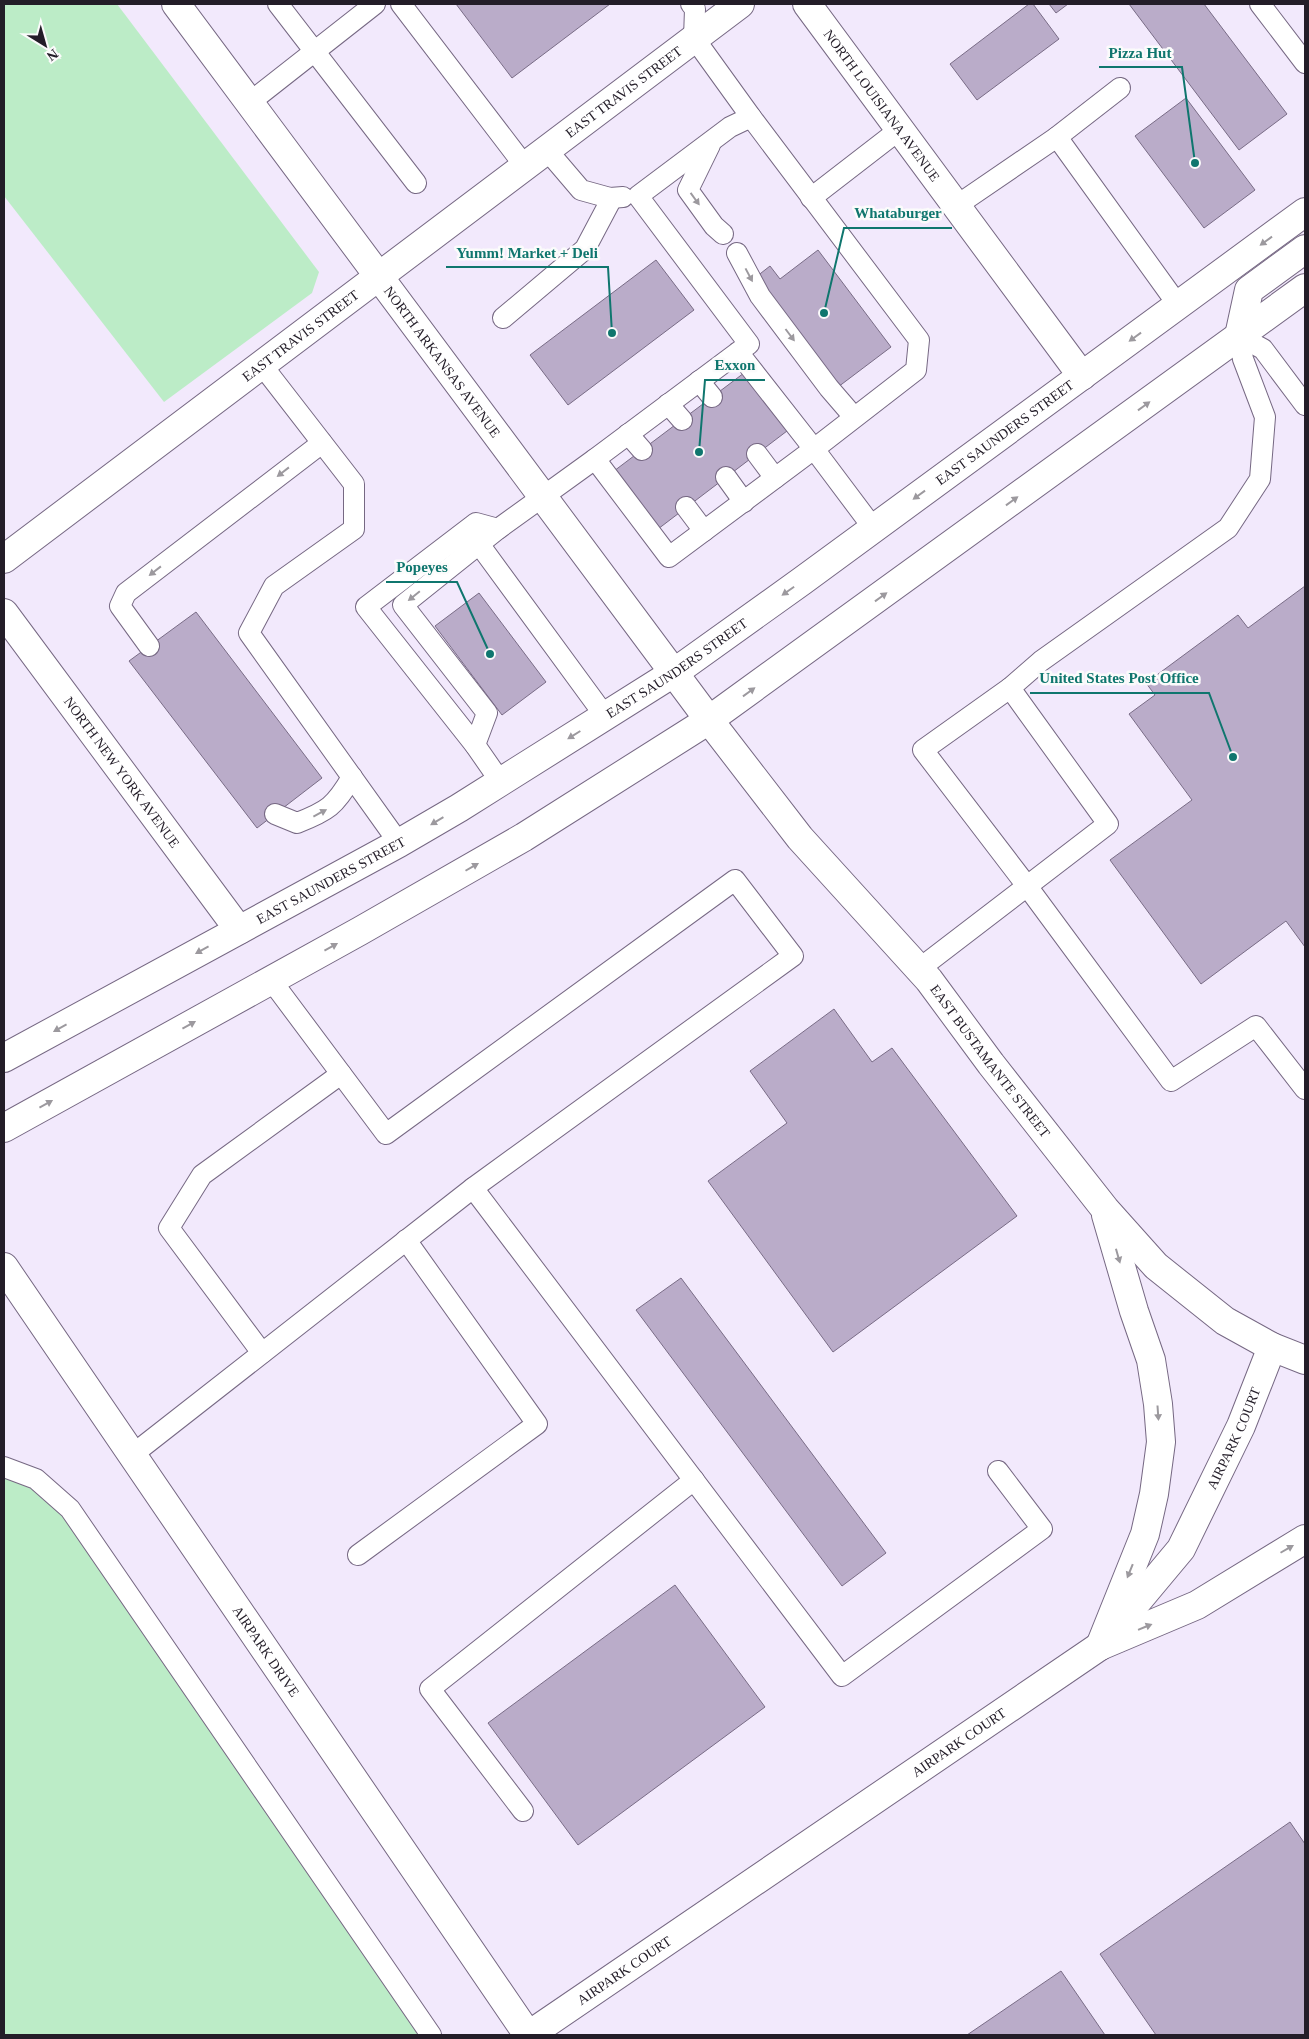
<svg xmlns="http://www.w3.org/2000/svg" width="1309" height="2039" font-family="'Times New Roman',serif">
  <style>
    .green { fill: #bcecc7 }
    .building { fill: #baacc9; stroke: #796c86 }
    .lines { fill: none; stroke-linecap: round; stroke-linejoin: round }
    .lane-casing { stroke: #766883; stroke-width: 22 }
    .street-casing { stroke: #766883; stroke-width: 30 }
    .secondary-casing { stroke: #766883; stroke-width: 30 }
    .primary-casing { stroke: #766883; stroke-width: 30 }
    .lane { stroke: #fff; stroke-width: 20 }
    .street { stroke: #fff; stroke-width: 28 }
    .secondary { stroke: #fff; stroke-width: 28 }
    .primary { stroke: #fff; stroke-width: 28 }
    .oneway { fill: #9c999e }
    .labels { text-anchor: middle; stroke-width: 5; stroke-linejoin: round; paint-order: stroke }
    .street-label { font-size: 14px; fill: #231d28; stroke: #fbfbfb }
    .leader { fill: none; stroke: #0f766e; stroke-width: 2 }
    .callout-dot { fill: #0f766e; stroke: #fbfbfb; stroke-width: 2 }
    .callout-label { font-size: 15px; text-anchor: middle; font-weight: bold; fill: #0f766e; stroke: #fbfbfb; stroke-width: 5; stroke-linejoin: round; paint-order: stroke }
  </style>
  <rect width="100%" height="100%" fill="#f2e9fc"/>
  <g class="green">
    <polygon points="4,4 117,4 319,272 312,293 164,402 4,196"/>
    <polygon points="4,1478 30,1486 70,1515 424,2035 4,2035"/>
  </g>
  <g class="building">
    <polygon points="456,4 610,4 512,78"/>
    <polygon points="1029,4 1033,4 1059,39 977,100 950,64"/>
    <polygon points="1049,4 1068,4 1056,13"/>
    <polygon points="1129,4 1204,4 1287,114 1239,150"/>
    <polygon points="1186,98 1255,190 1204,228 1135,136"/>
    <polygon points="818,250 891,347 838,387 756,277 770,266 780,279"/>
    <polygon points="656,260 694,310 568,405 530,355"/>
    <polygon points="744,373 787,431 658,529 614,471"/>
    <polygon points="1305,586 1305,947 1286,921 1201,984 1110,860 1192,800 1129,714 1155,695 1146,683 1238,615 1248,628"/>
    <polygon points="479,593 546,682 502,715 435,626"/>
    <polygon points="196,612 322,778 257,828 129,661"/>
    <polygon points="834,1009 872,1062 892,1048 1017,1216 833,1352 708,1181 787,1123 750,1071"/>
    <polygon points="681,1278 886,1553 842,1586 636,1310"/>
    <polygon points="675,1585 765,1707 578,1845 488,1723"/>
    <polygon points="1290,1822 1305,1844 1305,2035 1156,2035 1100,1954"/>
    <polygon points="1061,1971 1105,2035 967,2035"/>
  </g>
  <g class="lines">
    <g class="lane-casing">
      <g id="lane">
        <polyline points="278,4 416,183"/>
        <polyline points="401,4 524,165"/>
        <polyline points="691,4 695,9 694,38 751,117"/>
        <polyline points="1260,4 1305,63"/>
        <polyline points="249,103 375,4"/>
        <polyline points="1057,137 1120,88"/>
        <polyline points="710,145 688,190 714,226 723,234"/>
        <polyline points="546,149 581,190 610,198 623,197"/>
        <polyline points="811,198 899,130"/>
        <polyline points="956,206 1057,137 1178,305"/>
        <polyline points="737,253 760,296 829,388 854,417"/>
        <polyline points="503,318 585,249 612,198"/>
        <polyline points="1239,336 1263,349 1305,405"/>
        <polyline points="738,352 814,449 669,557 595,459 749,344 638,196 730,127 751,117 919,340 916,370 814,449 874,529"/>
        <polyline points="261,364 354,484 354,529 274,586 249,633 399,843"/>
        <polyline points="699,381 712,397"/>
        <polyline points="668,404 682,420"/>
        <polyline points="628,434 642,450"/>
        <polyline points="757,454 775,478"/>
        <polyline points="726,477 744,502"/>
        <polyline points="686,507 704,531"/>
        <polyline points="479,544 605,716"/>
        <polyline points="149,646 120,606 126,593 322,443"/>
        <polyline points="1010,688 923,750 1027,886 1171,1081 1256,1026 1305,1089"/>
        <polyline points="475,745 487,713 403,605 498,529"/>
        <polyline points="500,781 475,745 366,607 476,523 498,529 595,459"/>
        <path d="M275,814L297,823C328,811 335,806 352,777"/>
        <polyline points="919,969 1108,824 1010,688 1041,661 1228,528 1260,479 1265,417 1243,359 1239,336"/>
        <polyline points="271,980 386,1134 735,880 793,956 473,1188"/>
        <polyline points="262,1353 169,1228 202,1175 341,1074"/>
        <polyline points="132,1455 473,1188 842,1676 1042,1529 998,1471"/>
        <polyline points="4,1467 36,1479 70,1509 431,2035"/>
        <polyline points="358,1555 537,1424 406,1240"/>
        <polyline points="523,1811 430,1689 694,1480"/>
      </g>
    </g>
    <g class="street-casing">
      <g id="street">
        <path id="s1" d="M807,4L1082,376"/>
        <path id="s2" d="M4,559L740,4"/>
        <path id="s3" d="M4,613L239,930"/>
        <path id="s4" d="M4,1267L528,2035"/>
        <path id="s5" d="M529,2035L1100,1646L1181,1549L1241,1426L1272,1347"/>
      </g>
    </g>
    <g class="secondary-casing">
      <g id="secondary">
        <path id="s6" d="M176,4L709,720L800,838L929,980L991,1064L1105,1209L1156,1266L1225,1321L1272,1347L1305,1360"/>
        <polyline points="1100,1646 1145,1534 1154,1494 1161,1442 1158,1404 1151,1360 1134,1311 1106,1215"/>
        <polyline points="1100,1646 1197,1605 1305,1539"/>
      </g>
    </g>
    <g class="primary-casing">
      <g id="primary">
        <polyline points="1239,336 1249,290 1305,249"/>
        <path id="s7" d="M4,1058L399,843L459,808L675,672L802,581L1305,212"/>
        <polyline points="4,1128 360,931 524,837 709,720 1305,288"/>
      </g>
    </g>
    <use href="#lane" class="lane"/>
    <use href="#street" class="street"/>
    <use href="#secondary" class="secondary"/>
    <use href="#primary" class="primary"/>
  </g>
  <defs><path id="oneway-solid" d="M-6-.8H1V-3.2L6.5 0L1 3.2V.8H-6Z" transform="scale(1.25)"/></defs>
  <g class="oneway">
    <use href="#oneway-solid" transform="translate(695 199) rotate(54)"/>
    <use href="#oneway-solid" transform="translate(1266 241) rotate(144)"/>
    <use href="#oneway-solid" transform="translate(749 275) rotate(62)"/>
    <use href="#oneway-solid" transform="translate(790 335) rotate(53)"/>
    <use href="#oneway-solid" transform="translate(1135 337) rotate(144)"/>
    <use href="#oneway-solid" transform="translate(1144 406) rotate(-36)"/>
    <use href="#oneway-solid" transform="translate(283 472) rotate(142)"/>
    <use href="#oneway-solid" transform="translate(919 495) rotate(144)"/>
    <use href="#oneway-solid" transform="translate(1012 501) rotate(-36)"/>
    <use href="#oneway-solid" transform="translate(155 571) rotate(142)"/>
    <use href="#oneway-solid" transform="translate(788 591) rotate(145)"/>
    <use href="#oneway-solid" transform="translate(414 596) rotate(141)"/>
    <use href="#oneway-solid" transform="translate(881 597) rotate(-36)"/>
    <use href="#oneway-solid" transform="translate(749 692) rotate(-36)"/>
    <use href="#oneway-solid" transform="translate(574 735) rotate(148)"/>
    <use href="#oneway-solid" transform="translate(320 813) rotate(-28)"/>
    <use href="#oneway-solid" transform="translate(437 821) rotate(149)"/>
    <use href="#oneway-solid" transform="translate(472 867) rotate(-30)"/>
    <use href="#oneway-solid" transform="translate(331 947) rotate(-29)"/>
    <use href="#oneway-solid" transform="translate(202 950) rotate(151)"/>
    <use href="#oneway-solid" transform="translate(189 1025) rotate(-29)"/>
    <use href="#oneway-solid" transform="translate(60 1028) rotate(151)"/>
    <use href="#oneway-solid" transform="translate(46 1104) rotate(-29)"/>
    <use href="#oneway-solid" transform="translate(1118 1256) rotate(74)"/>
    <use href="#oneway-solid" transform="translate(1158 1413) rotate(86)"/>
    <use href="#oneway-solid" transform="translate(1287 1549) rotate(-30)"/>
    <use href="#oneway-solid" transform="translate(1130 1571) rotate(112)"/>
    <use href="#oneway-solid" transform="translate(1145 1627) rotate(-22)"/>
  </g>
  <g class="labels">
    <g class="street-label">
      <text dy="5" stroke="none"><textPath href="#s2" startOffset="776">EAST TRAVIS STREET</textPath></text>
      <text dy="5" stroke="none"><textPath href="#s1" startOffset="126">NORTH LOUISIANA AVENUE</textPath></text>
      <text dy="5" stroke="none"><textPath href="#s2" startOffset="371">EAST TRAVIS STREET</textPath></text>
      <text dy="5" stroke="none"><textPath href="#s6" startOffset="446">NORTH ARKANSAS AVENUE</textPath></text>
      <text dy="5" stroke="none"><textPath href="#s7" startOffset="1182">EAST SAUNDERS STREET</textPath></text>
      <text dy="5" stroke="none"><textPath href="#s7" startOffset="778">EAST SAUNDERS STREET</textPath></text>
      <text dy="5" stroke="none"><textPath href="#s3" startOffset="198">NORTH NEW YORK AVENUE</textPath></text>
      <text dy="5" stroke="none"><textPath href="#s7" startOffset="372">EAST SAUNDERS STREET</textPath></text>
      <text dy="5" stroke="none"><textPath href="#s6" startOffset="1335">EAST BUSTAMANTE STREET</textPath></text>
      <text dy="5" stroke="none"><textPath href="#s5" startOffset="940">AIRPARK COURT</textPath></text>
      <text dy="5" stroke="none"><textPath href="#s4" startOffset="465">AIRPARK DRIVE</textPath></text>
      <text dy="5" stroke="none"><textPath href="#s5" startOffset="520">AIRPARK COURT</textPath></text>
      <text dy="5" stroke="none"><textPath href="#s5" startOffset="115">AIRPARK COURT</textPath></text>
    </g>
  </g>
  <path class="leader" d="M1195 163L1182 67H1099M824 313L844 228H952M612 333L608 267H446M699 452L705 380H765M490 654L457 582H386M1233 757L1209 693H1030"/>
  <g class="callout-dot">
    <circle cx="1195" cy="163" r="5"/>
    <circle cx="824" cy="313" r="5"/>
    <circle cx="612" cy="333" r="5"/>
    <circle cx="699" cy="452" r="5"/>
    <circle cx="490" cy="654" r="5"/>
    <circle cx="1233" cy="757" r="5"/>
  </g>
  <g class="callout-label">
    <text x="1140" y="58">Pizza Hut</text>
    <text x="898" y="218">Whataburger</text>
    <text x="527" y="258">Yumm! Market + Deli</text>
    <text x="735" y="370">Exxon</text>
    <text x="422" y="572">Popeyes</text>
    <text x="1119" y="683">United States Post Office</text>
  </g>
  <rect width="1309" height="2039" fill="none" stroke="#231d28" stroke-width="10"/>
  <g transform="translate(45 45) rotate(143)" stroke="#fbfbfb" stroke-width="4" paint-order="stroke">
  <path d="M0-4L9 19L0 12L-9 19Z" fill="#231d28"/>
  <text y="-8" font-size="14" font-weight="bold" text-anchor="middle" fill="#231d28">N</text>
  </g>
</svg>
